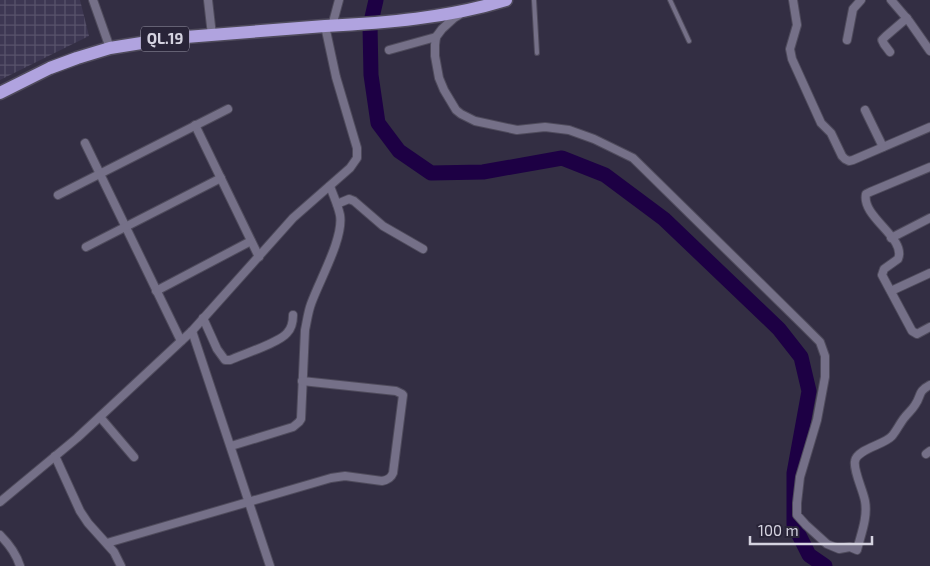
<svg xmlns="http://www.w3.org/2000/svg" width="930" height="566" font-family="'Exo 2',sans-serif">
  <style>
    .industrial { fill: url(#industrial-grid) }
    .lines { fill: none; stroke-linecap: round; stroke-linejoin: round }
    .river { stroke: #1d0044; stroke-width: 15 }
    .service-casing { stroke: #4f4b5c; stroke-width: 6 }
    .minor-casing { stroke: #4f4b5c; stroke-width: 10 }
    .trunk-casing { stroke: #4f4b5c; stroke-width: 15 }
    .service { stroke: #757088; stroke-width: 4 }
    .minor { stroke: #757088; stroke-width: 8 }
    .trunk { stroke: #b0a3df; stroke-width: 12 }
    .labels { text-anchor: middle; stroke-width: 4; stroke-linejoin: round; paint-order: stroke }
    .shield { fill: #292438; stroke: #a19eae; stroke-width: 1 }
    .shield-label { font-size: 15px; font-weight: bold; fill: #d5d3e0 }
  </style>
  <defs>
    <pattern id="industrial-grid" width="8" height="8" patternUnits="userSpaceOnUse" patternTransform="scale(1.25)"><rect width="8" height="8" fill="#3d3752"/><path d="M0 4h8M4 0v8" fill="none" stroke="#58536b"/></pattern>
  </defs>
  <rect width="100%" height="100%" fill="#332e43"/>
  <polygon class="industrial" points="0,0 80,0 89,36 0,80"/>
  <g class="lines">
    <polyline class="river" points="376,0 370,26 371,75 378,123 399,151 431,173 483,172 562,158 605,175 664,219 779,329 801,357 809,391 794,473 794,525 809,555 825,566"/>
    <g class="service-casing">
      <g id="service">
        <polyline points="534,0 537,53"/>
        <polyline points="670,0 689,41"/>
      </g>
    </g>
    <g class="minor-casing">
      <g id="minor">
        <polyline points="93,0 110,48"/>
        <polyline points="208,0 212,35"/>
        <polyline points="793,0 797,25 790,49 792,59 821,123 831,133 842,156 845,159 849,161 853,160 930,127"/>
        <polyline points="891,0 909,21 930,51"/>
        <path d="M459,15L454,18L442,29L436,37L435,45V56L439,78L444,90L456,110L461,114L475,121L517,130L545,127L569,130L594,139L633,158L803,325L820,342L825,356V377L817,420L800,477L797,503V515L806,525L827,544L839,549L850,547L857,550C861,534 868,517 865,501C863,490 853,470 855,461C857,449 884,445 892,436C897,430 900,423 905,417C908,413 912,410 915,405C922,395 917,392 930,385"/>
        <polyline points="332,26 339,0"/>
        <polyline points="847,40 853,9 861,0"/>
        <polyline points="389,50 436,37"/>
        <polyline points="890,52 884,44 882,40 886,36 907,18"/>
        <polyline points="865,110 883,147"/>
        <polyline points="195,125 259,257"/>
        <polyline points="85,143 181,341"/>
        <path d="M930,167L870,192L866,194C861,217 907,238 898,259L884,269L882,275L912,331L917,334L930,327"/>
        <polyline points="58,195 228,109"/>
        <polyline points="337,204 349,199 354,201 383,226 423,249"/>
        <polyline points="891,238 930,218"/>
        <polyline points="86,247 221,178"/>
        <polyline points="156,291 251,241"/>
        <polyline points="891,291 930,273"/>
        <path d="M203,318L217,349L225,360H230C243,354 279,343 287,333C292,328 293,321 293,315"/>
        <polyline points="192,331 270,566"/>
        <polyline points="100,417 134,457"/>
        <path d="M231,446L293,427L299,422L301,419L305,330C307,321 308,312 311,304C319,281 344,238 340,215C338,205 333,195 330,186"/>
        <polyline points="926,454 930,451"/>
        <polyline points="55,456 80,511 88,523 114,552 121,566"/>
        <polyline points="0,502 77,438 192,331 293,218 350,168 357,158 357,148 336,77 325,26"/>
        <path d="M0,535C9,544 16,553 20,566"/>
        <path d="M107,543L331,478L345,476L382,481C388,480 391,478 393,473L403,395L402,394L396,391L302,381"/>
      </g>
    </g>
    <g class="trunk-casing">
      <path id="trunk" d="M0,93L50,68L77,58L110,48L173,38L325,26C385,23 448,18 506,0"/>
    </g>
    <use href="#service" class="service"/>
    <use href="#minor" class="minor"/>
    <use href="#trunk" class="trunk"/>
  </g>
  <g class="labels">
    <rect class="shield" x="141" y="26.5" width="48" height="25" rx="4"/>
    <g class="shield-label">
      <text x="165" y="44">QL.19</text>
    </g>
  </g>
  <path d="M750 536v8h122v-8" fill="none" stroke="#d5d3e0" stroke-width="2.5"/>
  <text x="758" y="536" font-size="15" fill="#d5d3e0" stroke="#292438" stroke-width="4" paint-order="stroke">100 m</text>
</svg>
